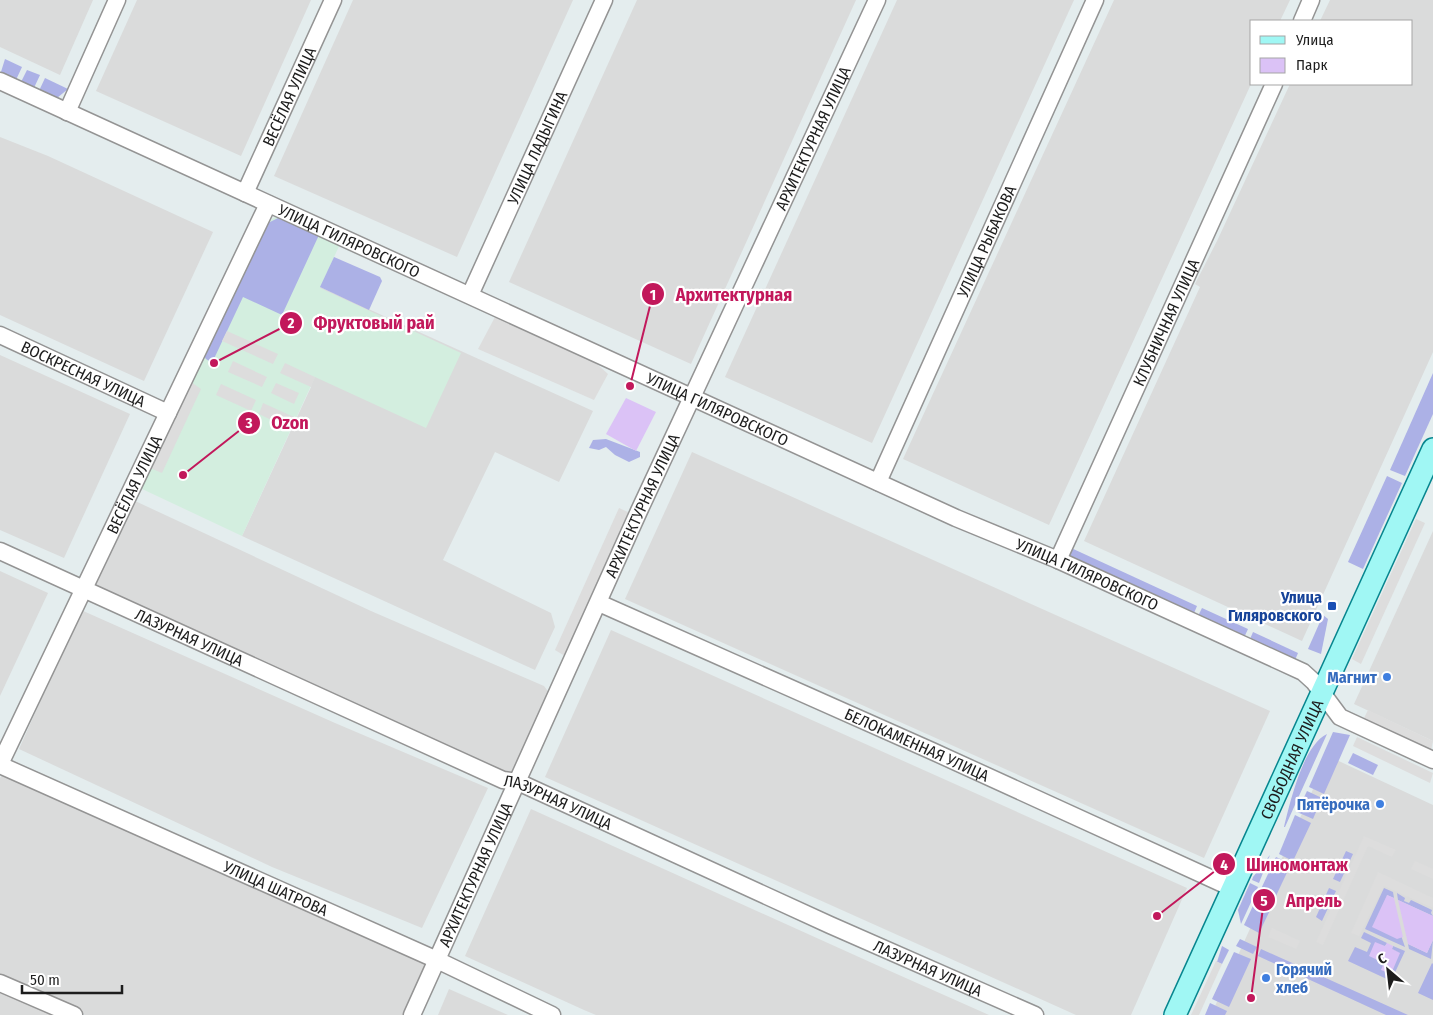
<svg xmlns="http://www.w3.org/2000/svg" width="1433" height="1015" font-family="'Fira Sans Condensed',sans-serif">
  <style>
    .residential { fill: #dadbdb }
    .commercial { fill: #d3eedf }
    .grass { fill: #acb1e6 }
    .park { fill: #dbc2f6 }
    .parking { fill: #ddd }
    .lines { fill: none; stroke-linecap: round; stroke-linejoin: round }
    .minor-casing { stroke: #949494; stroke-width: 19 }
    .major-casing { stroke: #07868f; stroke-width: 24 }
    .minor { stroke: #fff; stroke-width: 16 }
    .major { stroke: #a0f7f4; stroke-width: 21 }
    .transit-dot { fill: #1a4fb4; stroke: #fff; stroke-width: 2 }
    .shop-dot { fill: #3f7fe0; stroke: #fff; stroke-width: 2 }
    .labels { text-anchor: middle; stroke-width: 4.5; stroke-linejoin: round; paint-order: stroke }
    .street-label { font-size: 16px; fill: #1d1d1d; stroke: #fff }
    .transit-label { font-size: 16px; font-weight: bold; fill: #164399; stroke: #fff; text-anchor: end }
    .shop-label { font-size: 16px; font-weight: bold; fill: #366cbe; stroke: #fff; text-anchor: end }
    .leader { fill: none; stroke: #c2185b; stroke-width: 2 }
    .callout-dot { fill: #c2185b; stroke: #fff; stroke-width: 2 }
    .mark-label { font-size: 15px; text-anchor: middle; font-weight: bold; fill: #fff }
    .callout-label { font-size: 18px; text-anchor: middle; font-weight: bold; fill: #c2185b; stroke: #fff; stroke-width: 4.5; stroke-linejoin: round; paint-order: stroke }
  </style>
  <rect width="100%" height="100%" fill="#e4edee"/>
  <g class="residential">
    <polygon points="0,0 93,0 60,75 0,47"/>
    <polygon points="137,0 311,0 241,156 96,91"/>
    <polygon points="353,0 573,0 457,257 274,176"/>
    <polygon points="637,0 856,0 691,364 509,282"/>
    <polygon points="897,0 1074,0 872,443 725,377"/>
    <polygon points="1114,0 1290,0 1280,21 1252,21 1252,82 1049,525 903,459"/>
    <polygon points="1330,0 1433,0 1433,352 1302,641 1084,541 1200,287 1195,284 1217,241 1290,84 1412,84 1412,21 1320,21"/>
    <polygon points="0,137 48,156 213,232 144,381 0,315"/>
    <polygon points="320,287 593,411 559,482 495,452 443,560 551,613 555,627 535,670 242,536 311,387"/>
    <polygon points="0,355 130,414 64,558 0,530"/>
    <polygon points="692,452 1270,711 1204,858 625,599"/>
    <polygon points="133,500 371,611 544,686 550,694 513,777 91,585"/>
    <polygon points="1433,531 1433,741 1354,704"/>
    <polygon points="0,571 48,593 0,696"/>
    <polygon points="81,610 335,723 488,788 422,928 272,867 19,749"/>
    <polygon points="611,630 1187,888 1131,1015 1076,1015 545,777"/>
    <polygon points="1328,756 1433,805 1433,1015 1211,1015"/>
    <polygon points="5,771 425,961 428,965 405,1015 85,1015 0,978 0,778"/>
    <polygon points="531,809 881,967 989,1015 596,1015 584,1010 465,956"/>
    <polygon points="0,988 63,1015 0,1015"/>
    <polygon points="449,989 508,1015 438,1015"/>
  </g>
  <polygon class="commercial" points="275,217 340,244 320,288 461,353 426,428 315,377 242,536 140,488 269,221"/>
  <g class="grass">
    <polygon points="5,59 22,67 15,82 0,75"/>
    <polygon points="27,70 40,75 33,90 20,84"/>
    <polygon points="45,78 68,89 57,98 38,93"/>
    <polygon points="280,217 319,235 282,315 243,297 212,363 206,359 203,355 266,224"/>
    <polygon points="334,257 380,277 382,281 369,310 320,287"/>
    <polygon points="1433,373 1433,414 1405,476 1390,470"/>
    <polygon points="606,439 640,452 640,457 629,462 615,455 606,447 599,450 589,448 593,440"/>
    <polygon points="1387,476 1402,483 1363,569 1348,562"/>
    <polygon points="1069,547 1197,606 1192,618 1069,556"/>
    <polygon points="1202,608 1248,629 1242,642 1196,620"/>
    <polygon points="1323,615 1328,619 1321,654 1308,649"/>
    <polygon points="1253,632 1298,653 1293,665 1248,644"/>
    <polygon points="1333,732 1350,735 1324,794 1309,787"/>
    <path d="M1327,734L1285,827H1284C1290,803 1303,745 1327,734Z"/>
    <polygon points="1353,753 1378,765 1373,775 1348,763"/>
    <polygon points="1307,791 1322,798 1313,819 1297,812"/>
    <polygon points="1295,815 1311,823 1293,861 1279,854"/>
    <polygon points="1346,851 1353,854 1340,882 1333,879"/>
    <polygon points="1270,855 1259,883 1252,880 1253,877"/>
    <polygon points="1276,857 1291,864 1275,898 1260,891"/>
    <polygon points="1250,883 1258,887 1241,924 1238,910"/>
    <polygon points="1329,888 1336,891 1322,921 1316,917"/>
    <polygon points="1384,888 1393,892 1394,898 1387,895 1405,947 1365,929"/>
    <polygon points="1397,893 1405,898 1404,901 1409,903 1411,900 1432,910 1431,913 1433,916 1398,900"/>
    <polygon points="1258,895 1274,902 1259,933 1244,925"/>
    <polygon points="1364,932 1387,943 1385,946 1400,953 1392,949 1393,946 1405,951 1391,981 1348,961 1355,947 1367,952 1371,943 1361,938"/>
    <polygon points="1240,939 1257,947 1253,954 1236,946"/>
    <polygon points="1433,940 1431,959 1409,949 1408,944 1427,953"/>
    <polygon points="1222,946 1229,950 1222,964 1217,962"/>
    <polygon points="1261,949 1408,1015 1386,1015 1258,956"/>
    <polygon points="1234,952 1251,959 1229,1007 1212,999"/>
    <polygon points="1432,963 1433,964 1433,1000 1418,993"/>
    <polygon points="1210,1003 1227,1011 1225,1015 1205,1015"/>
  </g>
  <g class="park">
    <polygon points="626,398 656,412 636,451 606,434"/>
    <polygon points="1387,895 1394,898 1403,937 1397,939 1372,927"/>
    <polygon points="1398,900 1433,916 1433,940 1427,953 1408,944"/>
    <polygon points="1375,942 1385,946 1387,943 1393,946 1392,949 1400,953 1391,974 1381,970 1384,963 1369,956"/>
  </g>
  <g class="parking">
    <polygon points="495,317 597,364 608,374 594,400 478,349"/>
    <polygon points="227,331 278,354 273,364 222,341"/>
    <polygon points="233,361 267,377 262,387 228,372"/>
    <polygon points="285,363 315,377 311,387 280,373"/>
    <polygon points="191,382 201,389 162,473 150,468"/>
    <polygon points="276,383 299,393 294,404 271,393"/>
    <polygon points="221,384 256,400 251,411 216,395"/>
    <polygon points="263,403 296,418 290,429 259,414"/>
    <polygon points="619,508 630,513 565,656 555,650"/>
    <polygon points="1416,519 1425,523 1361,664 1352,659"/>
    <polygon points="1368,710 1433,741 1431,751 1363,720"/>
    <polygon points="1357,737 1433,773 1430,783 1353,746"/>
    <polygon points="1364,836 1396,850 1392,857 1368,846 1323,945 1316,942"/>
    <polygon points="1415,861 1433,869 1433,879 1411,869"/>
    <polygon points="1378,872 1433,898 1433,908 1384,886 1359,936 1351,933"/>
    <polygon points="1272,928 1300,941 1296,949 1268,937"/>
    <polygon points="1216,961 1222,964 1199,1015 1191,1015"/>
  </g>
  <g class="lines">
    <g class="minor-casing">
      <g id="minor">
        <polyline points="1302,21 1311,0"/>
        <path id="s1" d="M0,81L956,518L1058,560L1303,672L1314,682L1340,717L1433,760"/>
        <polyline points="67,112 117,0"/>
        <path id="s2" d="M245,193L333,0"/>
        <path id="s3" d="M470,295L604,0"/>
        <path id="s4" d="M0,335L168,413"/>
        <path id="s5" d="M878,482L1095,0"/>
        <path id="s6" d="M0,551L503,780L518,782L830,925L1035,1015"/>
        <path id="s7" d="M1058,560L1274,84"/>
        <path id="s8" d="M599,603L932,751L1232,888"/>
        <path id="s9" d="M0,764L268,204"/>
        <path id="s10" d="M0,765L437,960L552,1015"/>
        <polyline points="0,983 74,1015"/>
        <path id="s11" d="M412,1015L639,511L877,0"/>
      </g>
    </g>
    <g class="major-casing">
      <g id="major">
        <path id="s12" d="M1175,1015L1433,449"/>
      </g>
    </g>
    <use href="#minor" class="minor"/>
    <use href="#major" class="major"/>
  </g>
  <rect class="transit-dot" x="1327" y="601" width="10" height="10" rx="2.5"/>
  <g class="shop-dot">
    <circle cx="1387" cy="677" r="5"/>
    <circle cx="1380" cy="804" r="5"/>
    <circle cx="1266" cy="978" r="5"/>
  </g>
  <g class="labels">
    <g class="street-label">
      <text dy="6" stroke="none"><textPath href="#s2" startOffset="106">ВЕСЁЛАЯ УЛИЦА</textPath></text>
      <text dy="6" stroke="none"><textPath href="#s11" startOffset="964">АРХИТЕКТУРНАЯ УЛИЦА</textPath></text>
      <text dy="6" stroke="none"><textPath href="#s3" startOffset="162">УЛИЦА ЛАДЫГИНА</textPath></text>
      <text dy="6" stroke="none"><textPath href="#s1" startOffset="384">УЛИЦА ГИЛЯРОВСКОГО</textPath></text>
      <text dy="6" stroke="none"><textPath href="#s5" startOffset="264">УЛИЦА РЫБАКОВА</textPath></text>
      <text dy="6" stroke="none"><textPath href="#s7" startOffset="261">КЛУБНИЧНАЯ УЛИЦА</textPath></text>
      <text dy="6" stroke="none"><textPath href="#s4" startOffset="92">ВОСКРЕСНАЯ УЛИЦА</textPath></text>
      <text dy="6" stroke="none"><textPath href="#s1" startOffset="789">УЛИЦА ГИЛЯРОВСКОГО</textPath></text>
      <text dy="6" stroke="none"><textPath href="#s9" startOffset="310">ВЕСЁЛАЯ УЛИЦА</textPath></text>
      <text dy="6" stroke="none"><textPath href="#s11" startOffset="559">АРХИТЕКТУРНАЯ УЛИЦА</textPath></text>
      <text dy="6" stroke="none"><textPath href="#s1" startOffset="1194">УЛИЦА ГИЛЯРОВСКОГО</textPath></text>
      <text dy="6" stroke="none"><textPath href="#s6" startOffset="208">ЛАЗУРНАЯ УЛИЦА</textPath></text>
      <text dy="6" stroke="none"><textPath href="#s8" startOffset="348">БЕЛОКАМЕННАЯ УЛИЦА</textPath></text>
      <text dy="6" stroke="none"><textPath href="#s12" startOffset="281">СВОБОДНАЯ УЛИЦА</textPath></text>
      <text dy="6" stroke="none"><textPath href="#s6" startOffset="612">ЛАЗУРНАЯ УЛИЦА</textPath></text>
      <text dy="6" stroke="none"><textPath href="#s11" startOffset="154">АРХИТЕКТУРНАЯ УЛИЦА</textPath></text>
      <text dy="6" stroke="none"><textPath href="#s10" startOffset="302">УЛИЦА ШАТРОВА</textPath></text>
      <text dy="6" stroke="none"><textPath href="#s6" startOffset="1018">ЛАЗУРНАЯ УЛИЦА</textPath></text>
    </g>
    <g class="transit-label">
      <text x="1322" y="603">Улица<tspan x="1322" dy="18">Гиляровского</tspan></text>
    </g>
    <g class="shop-label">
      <text x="1377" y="683">Магнит</text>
      <text x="1370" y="810">Пятёрочка</text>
      <text x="1276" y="975" text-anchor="start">Горячий<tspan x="1276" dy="18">хлеб</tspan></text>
    </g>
  </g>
  <path class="leader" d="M630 386L653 294M214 363L291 323M183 475L249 423M1157 916L1224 864M1251 998L1264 900"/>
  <g class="callout-dot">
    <circle cx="630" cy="386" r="5"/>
    <circle cx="214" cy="363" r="5"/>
    <circle cx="183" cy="475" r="5"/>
    <circle cx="1157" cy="916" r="5"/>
    <circle cx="1251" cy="998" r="5"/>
    <circle cx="653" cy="294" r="12"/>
    <circle cx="291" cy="323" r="12"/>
    <circle cx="249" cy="423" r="12"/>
    <circle cx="1224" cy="864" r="12"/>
    <circle cx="1264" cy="900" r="12"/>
  </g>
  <g class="mark-label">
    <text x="653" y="300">1</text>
    <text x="291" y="328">2</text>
    <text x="249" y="428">3</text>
    <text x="1224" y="870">4</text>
    <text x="1264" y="906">5</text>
  </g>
  <g class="callout-label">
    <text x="734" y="301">Архитектурная</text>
    <text x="374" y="329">Фруктовый рай</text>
    <text x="290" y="429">Ozon</text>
    <text x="1297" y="871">Шиномонтаж</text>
    <text x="1314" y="907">Апрель</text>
  </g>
  <rect x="1250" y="20" width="162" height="65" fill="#ffffff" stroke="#a5a5a5"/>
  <rect x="1260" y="36" width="25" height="8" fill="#a0f7f4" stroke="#a5a5a5"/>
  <text x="1296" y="45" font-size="15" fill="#1d1d1d">Улица</text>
  <rect x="1260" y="58" width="25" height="15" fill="#dbc2f6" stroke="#a5a5a5"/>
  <text x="1296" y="70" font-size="15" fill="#1d1d1d">Парк</text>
  <g transform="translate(1388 970) rotate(332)" stroke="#ffffff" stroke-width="4" paint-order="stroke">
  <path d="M0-4L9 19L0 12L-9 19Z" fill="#1d1d1d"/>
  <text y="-8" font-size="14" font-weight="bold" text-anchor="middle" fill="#1d1d1d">С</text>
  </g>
  <path d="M22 985v8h100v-8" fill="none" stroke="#1d1d1d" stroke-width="2.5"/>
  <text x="30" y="985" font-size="15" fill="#1d1d1d" stroke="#ffffff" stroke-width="4" paint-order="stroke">50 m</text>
</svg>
